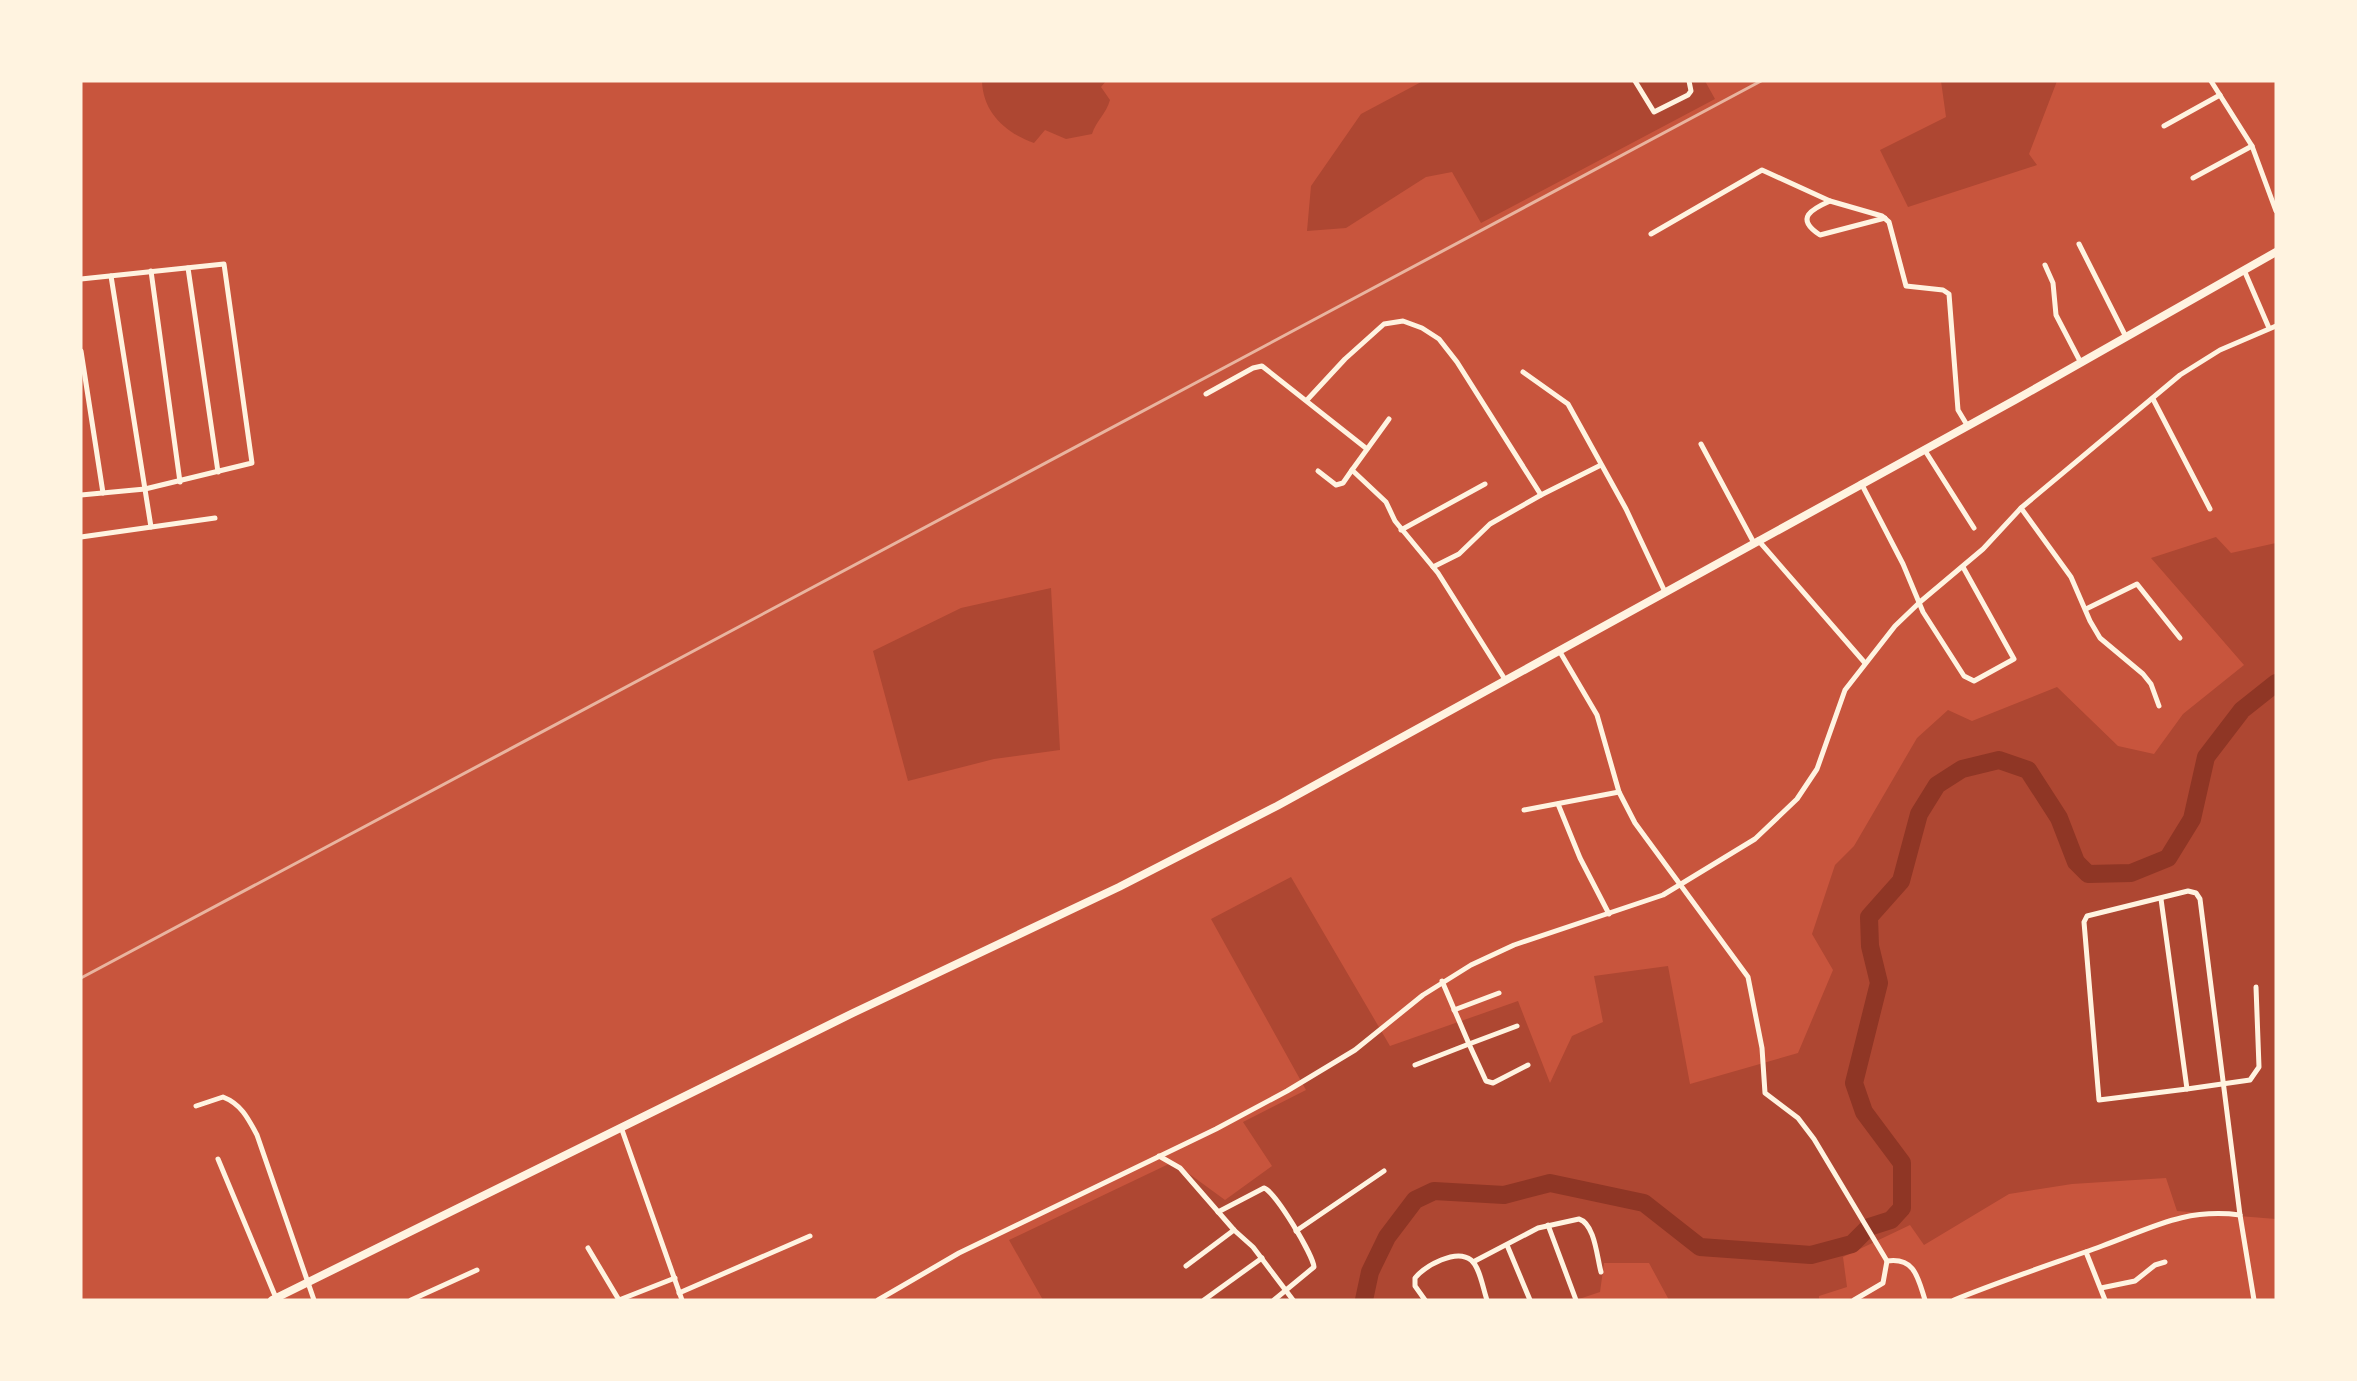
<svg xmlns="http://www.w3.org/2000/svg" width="2357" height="1381" font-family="'Golos Text',sans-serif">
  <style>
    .green { fill: #ae4732 }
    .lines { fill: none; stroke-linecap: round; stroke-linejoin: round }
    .river { stroke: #8f3625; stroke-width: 18 }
    .minor { stroke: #fff3e0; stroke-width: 5 }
    .primary { stroke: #fff3e0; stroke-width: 8 }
    .rail { stroke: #e9b49f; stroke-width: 3 }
  </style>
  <rect width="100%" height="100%" fill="#c8553d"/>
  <g class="green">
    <path d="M982,81H1106L1101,87L1110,100C1106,114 1096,121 1092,134L1066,139L1045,130L1034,143C1006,133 983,113 982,81Z"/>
    <polygon points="1423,81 1705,81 1715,99 1481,223 1452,172 1426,177 1346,228 1307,231 1311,186 1361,114"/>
    <polygon points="1941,81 2057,81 2029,154 2037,165 1908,207 1880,150 1946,117"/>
    <polygon points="2216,537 2231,553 2276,543 2276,1219 2177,1211 2166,1178 2072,1184 2009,1194 1924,1245 1910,1225 1843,1257 1847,1287 1819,1296 1819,1300 1669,1300 1649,1263 1604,1263 1600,1292 1576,1300 1043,1300 1009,1240 1173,1162 1225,1200 1272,1166 1243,1122 1306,1090 1211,919 1291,877 1390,1046 1518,1001 1550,1083 1572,1036 1603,1022 1594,976 1668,966 1690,1084 1798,1053 1833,970 1812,934 1835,865 1854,846 1917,738 1948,710 1972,721 2057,687 2118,746 2154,754 2183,714 2244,665 2151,558"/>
    <polygon points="1051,588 1060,750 994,759 908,781 873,651 961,608"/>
  </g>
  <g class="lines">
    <polyline class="river" points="1364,1300 1370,1272 1387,1237 1415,1200 1434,1191 1504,1195 1550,1183 1644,1203 1700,1247 1811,1255 1852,1244 1869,1227 1891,1220 1902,1208 1902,1163 1864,1112 1854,1083 1879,983 1870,946 1869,917 1901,881 1919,814 1937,785 1962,769 1999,760 2028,770 2059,818 2076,862 2088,874 2131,873 2168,858 2192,819 2206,757 2242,710 2276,683"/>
    <g class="minor">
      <polyline points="1635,81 1654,112 1688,95 1691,91 1689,81"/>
      <polyline points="2211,81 2252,146 2276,211"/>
      <polyline points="2164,126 2220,95"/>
      <polyline points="2193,178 2252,146"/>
      <path d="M1830,201C1812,209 1794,218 1820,235L1885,218"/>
      <polyline points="1651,234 1762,170 1830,201 1882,216 1889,222 1906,286 1943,290 1949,294 1958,410 1967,425"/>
      <polyline points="2079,244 2126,337"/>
      <polyline points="2045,265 2053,283 2056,315 2081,363"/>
      <polyline points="188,268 218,472"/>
      <polyline points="2244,270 2269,328"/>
      <polyline points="151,271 180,482"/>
      <polyline points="111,276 151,527"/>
      <polyline points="81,279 224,264 252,463 145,489 81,495"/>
      <polyline points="81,351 103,493"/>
      <polyline points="1523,372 1568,404 1626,509 1665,592"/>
      <polyline points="1206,394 1253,368 1262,366 1367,449"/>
      <polyline points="2153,399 2210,509"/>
      <polyline points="1307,400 1345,359 1384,324 1403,321 1422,328 1439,339 1457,362 1541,495 1601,465"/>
      <polyline points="1389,419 1352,470 1386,502 1395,521 1438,573 1506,681"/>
      <polyline points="1701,444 1754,543"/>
      <polyline points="1924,449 1974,528"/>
      <polyline points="1318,471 1336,485 1343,483 1352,470"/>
      <polyline points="1861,483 1903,564 1923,612 1964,676 1974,681 2014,659 1963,567"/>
      <polyline points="2021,508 2071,577 2090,621 2100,638 2143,674 2151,684 2159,706"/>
      <polyline points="1401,530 1485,484"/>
      <polyline points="81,537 215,518"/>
      <polyline points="1758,540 1865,663"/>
      <polyline points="1433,567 1459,554 1490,524 1541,495"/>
      <polyline points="2086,609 2137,584 2180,638"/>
      <path d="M1560,652L1597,715L1619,792L1635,823L1748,977L1762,1048L1765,1093L1798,1118L1814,1139L1887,1261C1915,1257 1918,1278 1925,1300"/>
      <polyline points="1558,804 1580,858 1609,914"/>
      <polyline points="1524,810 1619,792"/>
      <polyline points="2161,899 2187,1089 2250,1080 2259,1067 2256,987"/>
      <polyline points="1454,1010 1499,993"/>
      <polyline points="1517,1026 1469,1044 1486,1081 1493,1083 1528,1065"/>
      <polyline points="1415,1065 1469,1044 1442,981"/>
      <polyline points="2187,1089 2099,1100 2084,922 2087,916 2188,891 2196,893 2200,899 2240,1215 2254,1300"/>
      <path d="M196,1106L223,1097C241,1104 248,1118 257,1135L314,1300"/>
      <polyline points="621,1127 682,1300"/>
      <polyline points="1159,1156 1180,1168 1234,1230 1253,1247 1293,1300"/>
      <polyline points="218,1159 276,1298"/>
      <path d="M1218,1212L1264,1188C1275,1191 1313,1255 1314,1267L1274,1300"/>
      <polyline points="1548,1225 1576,1300"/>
      <polyline points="1296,1231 1384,1171"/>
      <polyline points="1507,1245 1530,1300"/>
      <polyline points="588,1248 619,1300 675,1278"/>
      <polyline points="2086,1252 2105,1300"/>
      <path d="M1473,1262L1538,1228L1579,1219C1595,1224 1597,1258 1601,1272"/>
      <polyline points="1186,1266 1234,1230"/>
      <polyline points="2101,1288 2135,1281 2155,1265 2165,1262"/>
      <polyline points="679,1293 810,1236"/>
      <polyline points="411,1300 477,1270"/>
      <polyline points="878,1300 959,1253 1216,1129 1287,1091 1355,1050 1423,995 1471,965 1514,945 1663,895 1755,839 1797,799 1817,769 1845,690 1895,626 1920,602 1983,549 2021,508 2180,375 2220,350 2276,326"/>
      <polyline points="1204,1300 1262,1258"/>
      <path d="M1425,1300L1415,1286V1278C1425,1266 1456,1248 1471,1260C1480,1267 1483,1289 1487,1300"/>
      <polyline points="1854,1300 1883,1283 1887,1261"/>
      <path d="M1954,1300C2003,1280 2052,1264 2102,1246C2152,1228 2184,1208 2240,1215"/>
    </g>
    <polyline class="primary" points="272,1300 853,1013 1119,887 1277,806 2015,400 2276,252"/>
    <polyline class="rail" points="81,978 1761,81"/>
  </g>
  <rect width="2357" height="1381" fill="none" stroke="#fff3e0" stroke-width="165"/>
</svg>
